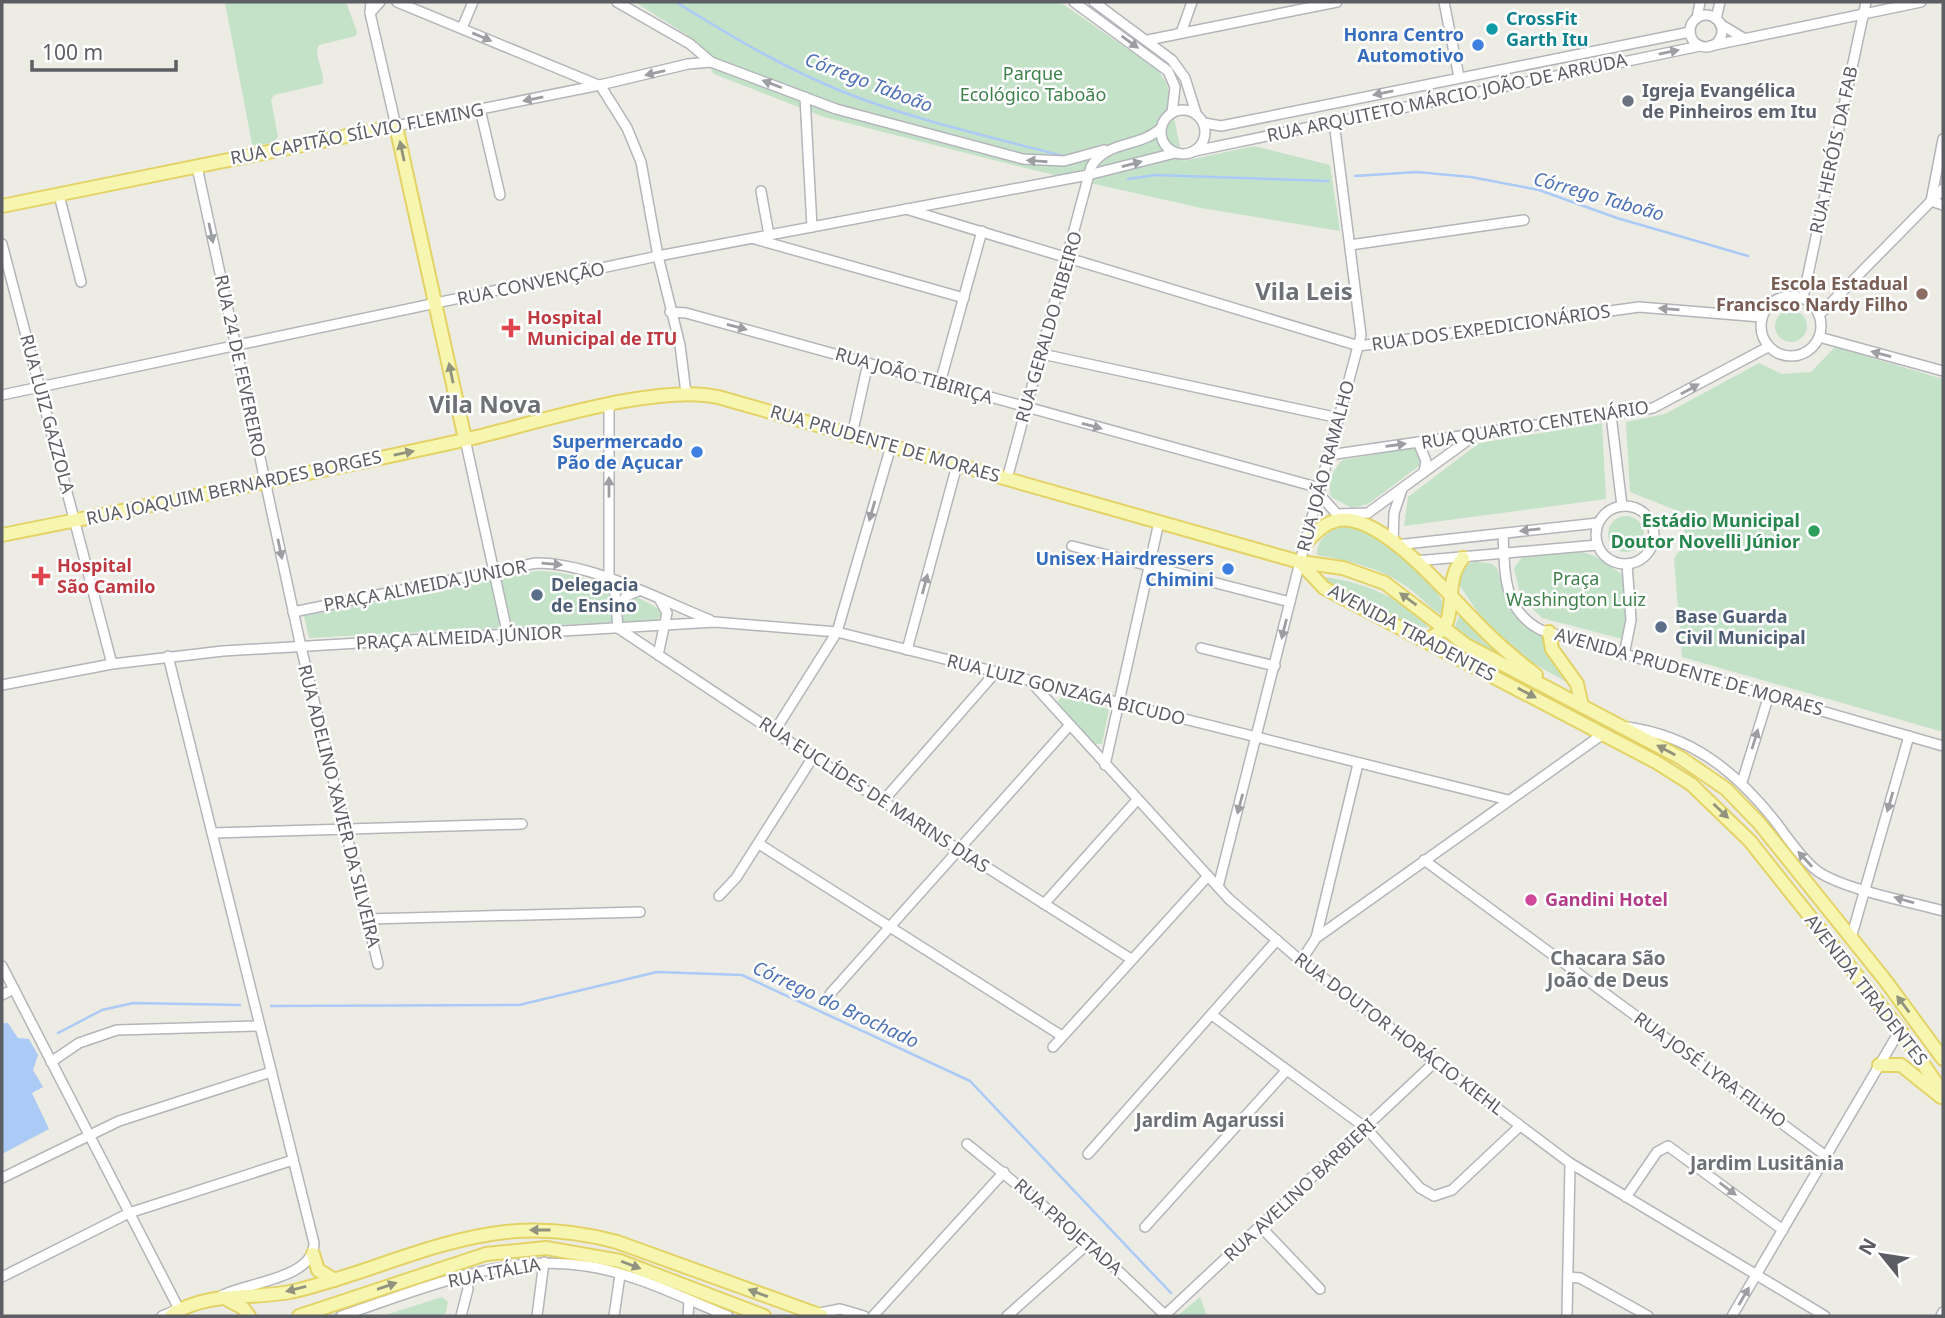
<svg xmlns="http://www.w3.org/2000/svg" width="1945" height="1318" font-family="'Noto Sans',sans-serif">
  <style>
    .green { fill: #c3e2c8 }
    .water { fill: #abcaf6 }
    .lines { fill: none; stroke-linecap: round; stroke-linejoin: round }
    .stream { stroke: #abcaf6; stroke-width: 2.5 }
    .minor-casing { stroke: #b4b5ba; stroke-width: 12 }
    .major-casing { stroke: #e3d367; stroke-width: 16 }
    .minor { stroke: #fff; stroke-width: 9 }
    .major { stroke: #f7f6b0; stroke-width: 12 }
    .oneway { fill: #9d9ea1 }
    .oneway2 { fill: #92937e }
    .culture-dot { fill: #0f9aa8; stroke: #fff; stroke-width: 2.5 }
    .shop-dot { fill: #3f7fe0; stroke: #fff; stroke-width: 2.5 }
    .worship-dot { fill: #6b7280; stroke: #fff; stroke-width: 2.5 }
    .education-dot { fill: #8d6e63; stroke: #fff; stroke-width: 2.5 }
    .health-dot { fill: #e0444e; stroke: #fff; stroke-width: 2.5 }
    .leisure-dot { fill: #2e9e5b; stroke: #fff; stroke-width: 2.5 }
    .service-dot { fill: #5c6f8a; stroke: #fff; stroke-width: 2.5 }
    .hotel-dot { fill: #d1479c; stroke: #fff; stroke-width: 2.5 }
    .labels { text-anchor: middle; stroke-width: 5; stroke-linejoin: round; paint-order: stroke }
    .culture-label { font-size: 18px; font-weight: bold; fill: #0d838f; stroke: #fff; text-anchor: start }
    .shop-label { font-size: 18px; font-weight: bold; fill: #366cbe; stroke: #fff; text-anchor: end }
    .park-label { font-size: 18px; fill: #3e814b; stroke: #fff }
    .worship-label { font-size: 18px; font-weight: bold; fill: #5b616d; stroke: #fff; text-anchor: start }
    .street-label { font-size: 18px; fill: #5c5e63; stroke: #fff }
    .education-label { font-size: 18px; font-weight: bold; fill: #785e54; stroke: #fff; text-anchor: end }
    .health-label { font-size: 18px; font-weight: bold; fill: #be3a42; stroke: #fff; text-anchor: start }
    .leisure-label { font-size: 18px; font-weight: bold; fill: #27864d; stroke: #fff; text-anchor: end }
    .service-label { font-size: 18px; font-weight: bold; fill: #4e5e75; stroke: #fff; text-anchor: start }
    .hotel-label { font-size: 18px; font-weight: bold; fill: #b23c85; stroke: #fff; text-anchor: start }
    .water-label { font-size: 19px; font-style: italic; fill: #5073b7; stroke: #fff }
    .neighbourhood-label { font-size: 19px; font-weight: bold; fill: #6d7075; stroke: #fff }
    .district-label { font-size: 24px; font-weight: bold; fill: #6d7075; stroke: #fff }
  </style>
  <rect width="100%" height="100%" fill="#edece4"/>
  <g class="green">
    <path d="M225,2H346L357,32L356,36L319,45C313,58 326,71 322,84L274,95L271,100L278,137L274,142L256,146L252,144Z"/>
    <polygon points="635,2 1060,2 1158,70 1167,84 1183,161 1254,146 1330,165 1340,231 1201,208 1033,170 824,117 714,74 687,35"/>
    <circle cx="1791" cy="326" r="16"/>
    <polygon points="1835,347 1943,379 1943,732 1682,657 1674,559 1678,552 1685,549 1683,513 1630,492 1626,422 1665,414 1759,363 1782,374 1811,372"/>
    <polygon points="1602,423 1606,499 1404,526 1408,497 1479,443"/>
    <path d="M1415,447L1421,458L1419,466L1368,504L1352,508L1331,497C1327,484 1333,468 1343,460Z"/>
    <circle cx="1626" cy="534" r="18"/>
    <path d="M1351,525C1375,534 1452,588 1444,616C1432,611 1421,597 1410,589C1382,568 1351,561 1317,555C1317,536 1334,527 1351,525Z"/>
    <polygon points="1582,552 1595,556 1623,575 1627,620 1622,639 1542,618 1521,598 1514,568 1523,556"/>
    <polygon points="1475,561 1492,564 1497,568 1511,611 1520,621 1546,635 1568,683 1526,659 1504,643 1481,617 1458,583 1462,567"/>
    <path d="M537,571C573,571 630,590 660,610L661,616L657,620L309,638L304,616Z"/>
    <path d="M1325,577C1365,583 1401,597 1429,628L1411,625L1329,584Z"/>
    <polygon points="1460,614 1484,642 1498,652 1497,655 1458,631 1455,626"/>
    <polygon points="1062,696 1109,709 1102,744 1095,744 1059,707 1058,701"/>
    <polygon points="442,1297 448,1302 445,1316 382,1316"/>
    <polygon points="1200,1297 1207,1316 1177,1316"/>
  </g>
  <polygon class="water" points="2,1023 8,1023 18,1038 29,1039 38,1055 33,1070 43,1087 32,1093 49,1129 2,1154"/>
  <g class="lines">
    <g class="stream">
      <path d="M676,2C729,35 782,67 841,91C913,120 991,137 1067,157"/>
      <polyline points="1355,176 1417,172 1471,177 1539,190 1617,218 1748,256"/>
      <polyline points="1128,179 1155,175 1328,181"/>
      <polyline points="271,1006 519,1005 657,972 742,975 970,1081 1171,1293"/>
      <polyline points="58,1033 102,1010 133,1003 240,1005"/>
    </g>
    <g class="minor-casing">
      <g id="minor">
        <polyline points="371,2 370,13 396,126 600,85 688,64 711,62 836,109 1023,159 1064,161 1104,150"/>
        <polyline points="397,2 598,85"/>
        <polyline points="617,2 690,44 711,62"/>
        <polyline points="1074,2 1168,71 1175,87 1172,113"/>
        <polyline points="1094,2 1172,60 1185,78 1196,113"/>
        <polyline points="1444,2 1459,77"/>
        <polyline points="370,13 380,2"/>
        <circle cx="1706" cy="31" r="16"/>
        <polyline points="1697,18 1700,2"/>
        <polyline points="1716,19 1720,2"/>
        <polyline points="1720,24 1745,39"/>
        <polyline points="462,28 473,2"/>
        <polyline points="1181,33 1192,2"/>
        <polyline points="1148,40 1337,2"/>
        <polyline points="1710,46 1921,2"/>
        <polyline points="600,85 627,128 641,162 658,256 680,345 686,393"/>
        <polyline points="805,97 812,227"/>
        <polyline points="480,109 500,195"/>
        <circle cx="1183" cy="132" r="22"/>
        <polyline points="1204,123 1221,126 1690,32"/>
        <polyline points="1943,139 1931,201 1943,205"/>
        <polyline points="1195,151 1700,46"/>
        <polyline points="197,167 301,647 378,964"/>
        <polyline points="761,191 769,235"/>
        <polyline points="59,195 81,282"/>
        <polyline points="906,209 1359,346 1639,307 1761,317"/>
        <polyline points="755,239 964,298"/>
        <polyline points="2,244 112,664"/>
        <polyline points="1350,245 1524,220"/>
        <circle cx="1791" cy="326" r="30"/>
        <polyline points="1803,298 1866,2"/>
        <polyline points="670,312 686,313 1320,488"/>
        <polyline points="1819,315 1943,189"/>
        <polyline points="1819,337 1943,371"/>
        <polyline points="1042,354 1339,418"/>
        <polyline points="940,383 982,231"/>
        <polyline points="2,395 658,256 1088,175 1175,153"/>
        <polyline points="609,406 609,580 615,593 618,628"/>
        <polyline points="1611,415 1622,506"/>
        <polyline points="852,435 868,363"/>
        <polyline points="465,439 508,636"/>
        <polyline points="1418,442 1426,461 1424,472"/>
        <polyline points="1329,455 1653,408 1768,347"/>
        <path d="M1007,479L1091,167C1106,140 1140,148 1161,128"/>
        <polyline points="1318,493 1337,514 1368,513 1475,435"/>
        <circle cx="1625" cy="535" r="29"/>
        <path d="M1503,534C1505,572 1502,610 1541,630L1943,746"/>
        <polyline points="1393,542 1394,513 1402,489"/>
        <polyline points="1396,545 1598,523"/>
        <polyline points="1072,546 1290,602"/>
        <polyline points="1415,561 1597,545"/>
        <polyline points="617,609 626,596 638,591"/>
        <path d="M293,612L536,563C592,563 658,599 710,620"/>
        <polyline points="618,628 774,732 1131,959"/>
        <polyline points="1201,648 1275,666"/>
        <polyline points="907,650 957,465"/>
        <polyline points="658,655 667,613 660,600"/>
        <polyline points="1624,655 1631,620 1627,564"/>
        <path d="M168,656L314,1243C314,1279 247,1282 221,1296"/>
        <polyline points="1031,682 1229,899 1301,961 1570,1163 1825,1316"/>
        <polyline points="2,685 112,664 223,651 715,622 837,632 1508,800"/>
        <path d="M1627,727C1692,736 1735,771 1775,821C1788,838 1800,857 1816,870C1841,889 1911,902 1943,911"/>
        <polyline points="774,732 837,632 891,446"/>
        <polyline points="1105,765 1159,522"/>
        <polyline points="1742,782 1769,695"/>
        <polyline points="883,801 995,673"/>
        <polyline points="212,833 522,824"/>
        <polyline points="759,844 1062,1036"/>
        <polyline points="1424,860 1826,1156"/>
        <polyline points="1218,887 1300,562 1361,335 1334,122"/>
        <polyline points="719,896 736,878 813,757"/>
        <polyline points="1044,904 1137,800"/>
        <polyline points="367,919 640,912"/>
        <polyline points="1316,938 1358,764"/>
        <polyline points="1851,938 1909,736"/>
        <polyline points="1301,961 1316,938 1603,734"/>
        <polyline points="2,966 179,1309 162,1316"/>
        <polyline points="830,994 1069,726"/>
        <polyline points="2,995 14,989"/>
        <polyline points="1212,1015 1366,1128 1420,1188 1434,1196 1452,1190 1520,1126"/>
        <polyline points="1053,1047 1208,876"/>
        <polyline points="51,1062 79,1043 117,1030 260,1026"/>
        <polyline points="967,1144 1089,1243 1166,1316"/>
        <polyline points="1088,1154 1277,940"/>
        <polyline points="2,1178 119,1121 271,1072"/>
        <polyline points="1626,1197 1657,1152 1668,1146 1783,1230"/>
        <polyline points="1260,1226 1320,1289"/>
        <polyline points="1145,1227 1286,1071"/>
        <polyline points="2,1277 129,1213 293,1160"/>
        <polyline points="1568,1277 1580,1278 1648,1316"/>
        <polyline points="815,1314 840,1309 864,1316"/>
        <path d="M341,1316C420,1290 502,1253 586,1266C632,1272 685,1299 728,1316"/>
        <polyline points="461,1316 468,1289 465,1275"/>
        <polyline points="537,1316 544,1262"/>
        <polyline points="614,1316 620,1275"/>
        <polyline points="688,1316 689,1301"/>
        <polyline points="873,1316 1004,1172"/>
        <polyline points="1007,1316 1089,1243"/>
        <polyline points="1164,1316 1435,1062"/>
        <polyline points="1567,1316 1570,1163"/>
        <polyline points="1732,1316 1900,1030"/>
        <polyline points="1941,1316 1943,1312"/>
      </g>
    </g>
    <g class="major-casing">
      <g id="major">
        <polyline points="2,206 396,126 465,439"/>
        <path d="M2,535C156,504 310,474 464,440C531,425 654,383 718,397L1300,562L1343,568L1385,583L1466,645L1681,758L1726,789L1759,823L1885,980L1943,1059"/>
        <path d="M1304,545C1316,531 1330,517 1350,520C1395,527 1454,602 1487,633C1502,648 1519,662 1536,675"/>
        <polyline points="1300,562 1324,588 1656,762 1691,784 1750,841 1900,1030 1943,1093"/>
        <polyline points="1549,632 1552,649 1577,684 1582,706"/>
        <path d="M1423,640C1467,629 1438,588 1463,558"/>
        <polyline points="1879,1065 1901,1065 1941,1097"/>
        <polyline points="313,1254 318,1270 335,1280"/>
        <polyline points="228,1300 243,1308 249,1316"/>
        <path d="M171,1316C201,1292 253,1299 290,1292C362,1276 432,1240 506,1232C545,1228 580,1232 617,1242L822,1316"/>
        <polyline points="299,1316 486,1254 546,1248 620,1261 764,1316"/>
      </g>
    </g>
    <use href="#minor" class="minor"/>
    <use href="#major" class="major"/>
  </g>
  <defs><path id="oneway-solid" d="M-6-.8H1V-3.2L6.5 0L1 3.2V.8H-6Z" transform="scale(1.75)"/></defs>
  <g class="oneway">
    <use href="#oneway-solid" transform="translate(482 37) rotate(23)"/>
    <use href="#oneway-solid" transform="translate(1130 42) rotate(36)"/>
    <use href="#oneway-solid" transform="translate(1669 52) rotate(-12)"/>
    <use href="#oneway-solid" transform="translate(655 73) rotate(167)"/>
    <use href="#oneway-solid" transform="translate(772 84) rotate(-159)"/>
    <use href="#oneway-solid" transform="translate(1383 93) rotate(169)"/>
    <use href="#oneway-solid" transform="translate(533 99) rotate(169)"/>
    <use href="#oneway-solid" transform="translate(1037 161) rotate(-176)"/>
    <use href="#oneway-solid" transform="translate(1132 164) rotate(-15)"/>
    <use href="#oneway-solid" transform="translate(211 233) rotate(78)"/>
    <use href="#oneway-solid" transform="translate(1669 309) rotate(-175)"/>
    <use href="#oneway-solid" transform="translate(737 327) rotate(15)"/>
    <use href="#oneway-solid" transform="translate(1881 354) rotate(-165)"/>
    <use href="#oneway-solid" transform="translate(1690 389) rotate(-29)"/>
    <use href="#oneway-solid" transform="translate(1092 426) rotate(15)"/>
    <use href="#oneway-solid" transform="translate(1396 445) rotate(-8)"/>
    <use href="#oneway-solid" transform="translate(609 487) rotate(-90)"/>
    <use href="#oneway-solid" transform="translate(872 511) rotate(106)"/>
    <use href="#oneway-solid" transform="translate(1530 530) rotate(174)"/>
    <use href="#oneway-solid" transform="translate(280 549) rotate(78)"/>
    <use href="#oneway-solid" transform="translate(552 564) rotate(5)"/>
    <use href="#oneway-solid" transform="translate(925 584) rotate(-75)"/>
    <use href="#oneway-solid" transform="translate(1284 629) rotate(104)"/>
    <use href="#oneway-solid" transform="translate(1755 739) rotate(-73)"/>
    <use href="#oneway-solid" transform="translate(1890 802) rotate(106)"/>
    <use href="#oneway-solid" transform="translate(1240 804) rotate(105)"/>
    <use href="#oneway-solid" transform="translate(1805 859) rotate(-133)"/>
    <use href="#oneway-solid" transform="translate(1904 900) rotate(-164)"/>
    <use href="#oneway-solid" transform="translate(1728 1189) rotate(37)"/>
    <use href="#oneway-solid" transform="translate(1744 1296) rotate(-60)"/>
  </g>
  <g class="oneway2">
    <use href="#oneway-solid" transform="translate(402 151) rotate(-102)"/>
    <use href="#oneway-solid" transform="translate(451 373) rotate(-102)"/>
    <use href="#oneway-solid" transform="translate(404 453) rotate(-12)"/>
    <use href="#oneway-solid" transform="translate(1408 599) rotate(-144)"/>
    <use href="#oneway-solid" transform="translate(1527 693) rotate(28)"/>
    <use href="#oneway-solid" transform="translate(1666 750) rotate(-152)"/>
    <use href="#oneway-solid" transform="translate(1721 811) rotate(44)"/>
    <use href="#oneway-solid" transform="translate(1903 1004) rotate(-127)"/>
    <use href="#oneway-solid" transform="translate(540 1230) rotate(180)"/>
    <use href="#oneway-solid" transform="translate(631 1265) rotate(21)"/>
    <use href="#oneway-solid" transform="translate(387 1286) rotate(-19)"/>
    <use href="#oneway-solid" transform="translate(296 1289) rotate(166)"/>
    <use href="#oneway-solid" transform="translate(758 1293) rotate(-160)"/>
  </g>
  <circle class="culture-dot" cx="1492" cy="29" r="7"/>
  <g class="shop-dot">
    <circle cx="1478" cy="45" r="7"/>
    <circle cx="697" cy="452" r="7"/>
    <circle cx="1228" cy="569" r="7"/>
  </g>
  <circle class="worship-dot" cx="1628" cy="101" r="7"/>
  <circle class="education-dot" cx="1922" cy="294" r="7"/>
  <g class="health-dot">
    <path d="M507.5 317.5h7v7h7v7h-7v7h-7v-7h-7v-7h7z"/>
    <path d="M37.5 565.5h7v7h7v7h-7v7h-7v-7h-7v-7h7z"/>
  </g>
  <circle class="leisure-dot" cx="1814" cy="531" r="7"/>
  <g class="service-dot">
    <circle cx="537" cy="595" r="7"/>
    <circle cx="1661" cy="627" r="7"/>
  </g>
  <circle class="hotel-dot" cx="1531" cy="900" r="7"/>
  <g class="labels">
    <g class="culture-label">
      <text x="1506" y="25">CrossFit<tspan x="1506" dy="21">Garth Itu</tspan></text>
    </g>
    <g class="shop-label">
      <text x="1464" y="41">Honra Centro<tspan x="1464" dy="21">Automotivo</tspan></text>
      <text x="683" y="448">Supermercado<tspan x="683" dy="21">Pão de Açucar</tspan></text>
      <text x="1214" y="565">Unisex Hairdressers<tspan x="1214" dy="21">Chimini</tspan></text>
    </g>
    <g class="park-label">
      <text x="1033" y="80">Parque<tspan x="1033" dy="21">Ecológico Taboão</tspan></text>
      <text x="1576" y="585">Praça<tspan x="1576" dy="21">Washington Luiz</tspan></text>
    </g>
    <g class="worship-label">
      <text x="1642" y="97">Igreja Evangélica<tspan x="1642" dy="21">de Pinheiros em Itu</tspan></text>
    </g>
    <g class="street-label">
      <text transform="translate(1447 98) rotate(-12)" y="6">RUA ARQUITETO MÁRCIO JOÃO DE ARRUDA</text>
      <text transform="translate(357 134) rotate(-11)" y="6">RUA CAPITÃO SÍLVIO FLEMING</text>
      <text transform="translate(1834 150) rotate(-78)" y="6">RUA HERÓIS DA FAB</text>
      <text transform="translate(531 284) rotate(-12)" y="6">RUA CONVENÇÃO</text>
      <text transform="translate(1049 327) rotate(-74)" y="6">RUA GERALDO RIBEIRO</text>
      <text transform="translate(1491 328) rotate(-8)" y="6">RUA DOS EXPEDICIONÁRIOS</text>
      <text transform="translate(240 366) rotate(78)" y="6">RUA 24 DE FEVEREIRO</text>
      <text transform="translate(914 376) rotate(16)" y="6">RUA JOÃO TIBIRIÇA</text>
      <text transform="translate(47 414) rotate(75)" y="6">RUA LUIZ GAZZOLA</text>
      <text transform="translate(1535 425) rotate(-9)" y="6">RUA QUARTO CENTENÁRIO</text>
      <text transform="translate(885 444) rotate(16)" y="6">RUA PRUDENTE DE MORAES</text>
      <text transform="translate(1326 466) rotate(-75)" y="6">RUA JOÃO RAMALHO</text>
      <text transform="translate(234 488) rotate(-12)" y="6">RUA JOAQUIM BERNARDES BORGES</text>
      <text transform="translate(425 586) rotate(-11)" y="6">PRAÇA ALMEIDA JUNIOR</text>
      <text transform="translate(1412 633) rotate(28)" y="6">AVENIDA TIRADENTES</text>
      <text transform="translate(459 638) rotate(-3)" y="6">PRAÇA ALMEIDA JÚNIOR</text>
      <text transform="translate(1689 672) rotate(16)" y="6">AVENIDA PRUDENTE DE MORAES</text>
      <text transform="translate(1066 690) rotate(14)" y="6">RUA LUIZ GONZAGA BICUDO</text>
      <text transform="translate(874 795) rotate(33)" y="6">RUA EUCLÍDES DE MARINS DIAS</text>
      <text transform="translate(339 806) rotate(76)" y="6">RUA ADELINO XAVIER DA SILVEIRA</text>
      <text transform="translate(1866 990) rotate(52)" y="6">AVENIDA TIRADENTES</text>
      <text transform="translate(1399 1034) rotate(37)" y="6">RUA DOUTOR HORÁCIO KIEHL</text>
      <text transform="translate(1710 1070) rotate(36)" y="6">RUA JOSÉ LYRA FILHO</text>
      <text transform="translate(1300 1190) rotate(-43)" y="6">RUA AVELINO BARBIERI</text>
      <text transform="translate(1068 1227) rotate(41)" y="6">RUA PROJETADA</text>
      <text transform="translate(494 1273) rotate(-11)" y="6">RUA ITÁLIA</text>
    </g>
    <g class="education-label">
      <text x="1908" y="290">Escola Estadual<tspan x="1908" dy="21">Francisco Nardy Filho</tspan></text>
    </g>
    <g class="health-label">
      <text x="527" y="324">Hospital<tspan x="527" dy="21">Municipal de ITU</tspan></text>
      <text x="57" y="572">Hospital<tspan x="57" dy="21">São Camilo</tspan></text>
    </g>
    <g class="leisure-label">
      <text x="1800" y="527">Estádio Municipal<tspan x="1800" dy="21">Doutor Novelli Júnior</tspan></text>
    </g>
    <g class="service-label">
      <text x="551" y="591">Delegacia<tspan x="551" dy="21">de Ensino</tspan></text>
      <text x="1675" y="623">Base Guarda<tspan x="1675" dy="21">Civil Municipal</tspan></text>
    </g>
    <g class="hotel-label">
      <text x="1545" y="906">Gandini Hotel</text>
    </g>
    <g class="water-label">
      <text transform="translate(869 82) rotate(21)" y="7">Córrego Taboão</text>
      <text transform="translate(1599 196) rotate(16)" y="7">Córrego Taboão</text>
      <text transform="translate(836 1004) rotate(25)" y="7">Córrego do Brochado</text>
    </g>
    <g class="neighbourhood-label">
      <text x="1608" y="965">Chacara São<tspan x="1608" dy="22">João de Deus</tspan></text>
      <text x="1210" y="1127">Jardim Agarussi</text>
      <text x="1767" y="1170">Jardim Lusitânia</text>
    </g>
    <g class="district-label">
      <text x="1304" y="300">Vila Leis</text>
      <text x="485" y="413">Vila Nova</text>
    </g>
  </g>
  <rect width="1945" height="1318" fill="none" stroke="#5c5e63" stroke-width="7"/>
  <g transform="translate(1882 1255) rotate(300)" stroke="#ffffff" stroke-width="5" paint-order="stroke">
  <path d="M0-5L12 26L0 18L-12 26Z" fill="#5c5e63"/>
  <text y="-10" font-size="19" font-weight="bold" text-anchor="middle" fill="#5c5e63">N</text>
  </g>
  <path d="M32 60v10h144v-10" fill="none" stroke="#5c5e63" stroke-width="3.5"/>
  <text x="42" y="60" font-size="21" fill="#5c5e63" stroke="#ffffff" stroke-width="5" paint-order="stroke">100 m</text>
</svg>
